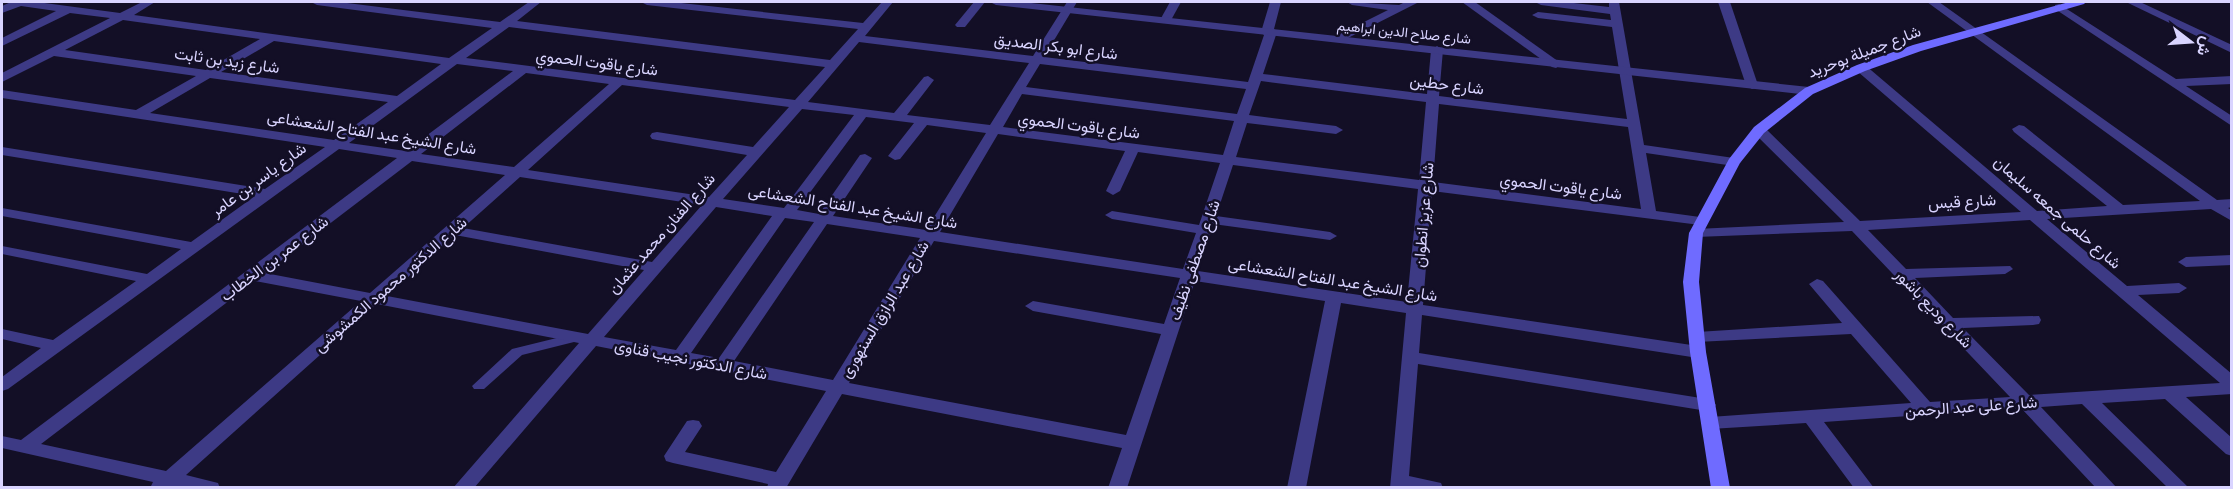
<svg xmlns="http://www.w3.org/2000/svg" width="2233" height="489" font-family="'Source Sans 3',Vazirmatn,sans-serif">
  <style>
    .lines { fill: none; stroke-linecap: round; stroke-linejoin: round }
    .service { fill: #3d3a85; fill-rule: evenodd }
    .minor { fill: #3d3a85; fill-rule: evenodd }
    .tertiary { fill: #3d3a85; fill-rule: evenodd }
    .secondary { fill: #6f6bff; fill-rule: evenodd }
    .labels { text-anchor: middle; stroke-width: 5; stroke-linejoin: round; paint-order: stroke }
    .far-street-label { font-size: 14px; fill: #d9d4ff; stroke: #130f26 }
    .street-label { font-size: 16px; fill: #d9d4ff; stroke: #130f26 }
  </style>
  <rect width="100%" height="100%" fill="#130f26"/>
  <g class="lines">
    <polygon class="service" points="577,333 582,334 584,337 582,340 522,355 484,389 474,389 472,386 512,349"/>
    <g class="minor">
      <path d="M11,2H37L120,13L142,2H155L134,15L449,58L492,28L317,5L311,2H339L500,22L529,2H541L517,21L830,60L858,29L647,5L641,2H672L863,23L882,2H893L865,36L1033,56L1067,2H1077L1044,57L1248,82L1264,35L1261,32L1270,2H1281L1274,29L1277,32L1263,74L1427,94L1431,50L1437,46L1443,50L1439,96L1627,119L1612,27L1538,18L1532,15L1538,12L1611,20L1610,14L1541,5L1535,2H1565L1609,7V2H1619L1644,145L1734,158L1741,162L1734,166L1646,153L1656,211L1700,217L1707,221L1700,225L1432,191L1423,305L1698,346L1704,348L1706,352L1704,356L1698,358L1422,315L1419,353L1707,399L1713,401L1716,405L1713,409L1707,411L1418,364L1409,476L1441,483L1443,488H1390L1406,313L1341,303L1306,488H1287L1325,301L1195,281L1127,488H1108L1122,448L842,394L786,488H767L768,484L673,463L666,461L664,456L687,421L693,420L699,421L702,426L685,452L776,472L826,391L596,346L474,488H453L579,343L377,304L186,475L218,483L220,488H150L153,482L2,448V436L21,440L397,158L339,149L8,389L2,391V377L41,348L2,339V329L53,340L136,281L2,254V246L147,274L181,249L2,216V208L191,242L255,196L2,155V147L265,189L325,147L2,98V90L136,110L196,76L54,56L2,82V73L110,18L70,13L2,46V38L56,11L21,6L2,13V6ZM123,20L260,39L206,70L65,50ZM509,27L825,67L795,100L466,58ZM274,41L441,64L397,96L221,72ZM859,42L1029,63L990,125L907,115L934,80L928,76L924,77L894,113L808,102ZM457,64L513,71L406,151L349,143ZM1040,64L1246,89L1237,114L1026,87ZM526,73L609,84L514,167L421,154ZM210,78L388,102L334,140L150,113ZM1261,81L1426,102L1419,180L1236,157L1247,123L1336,134L1343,130L1336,126L1249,115ZM622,85L789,107L753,147L657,132L652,133L650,136L652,139L657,140L747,155L709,197L528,170ZM1022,94L1234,121L1223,155L1003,127ZM1439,104L1628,127L1641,209L1433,182ZM802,109L854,115L784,208L723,199ZM866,117L914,123L888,156L895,160L900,159L927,125L986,133L926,230L833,216L872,158L865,154L860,155L819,214L797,210ZM998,134L1125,151L1106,191L1113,195L1120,191L1138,152L1220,163L1199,225L1112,211L1105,215L1112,219L1196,233L1183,269L940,232ZM412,161L505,175L370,293L265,273ZM1233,165L1418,189L1407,302L1198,271L1213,224L1330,240L1337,236L1330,232L1216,216ZM520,177L702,205L652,262L463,228ZM716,207L772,216L676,350L604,337ZM785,218L814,222L719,358L691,353ZM827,224L920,238L833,380L734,361ZM455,235L644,270L588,334L387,296ZM934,241L1180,278L1164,324L1033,301L1025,306L1033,311L1161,334L1126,435L849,383ZM255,281L361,301L166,471L41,444Z"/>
      <polygon points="974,2 985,2 965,27 957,27 955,25"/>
      <polygon points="1170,2 1181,2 1170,22 1162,22 1160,20"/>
      <polygon points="1347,2 1399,5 1405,2 1419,2 1342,41 1334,41 1334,37 1388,10 1352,5"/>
      <polygon points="1462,2 1475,2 1562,64 1556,68 1552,67"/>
      <polygon points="1718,2 1730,2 1758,85 1756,88 1752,89 1746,85"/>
      <path d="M1927,2H1939L2217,200L2232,199V207L2228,208L2232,210V221L2211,209L2047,219L2127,286L2179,283L2187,288L2179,293L2138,295L2232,374V394L2186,397L2232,438V456L2226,454L2165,399L2102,403L2189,488H2168L2082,404L2041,407L2117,488H2096L2021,408L1824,422L1874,488H1854L1806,423L1710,429L1704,428L1701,423L1704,418L1710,417L1911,403L1851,334L1697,342L1691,341L1689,337L1691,333L1697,332L1842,323L1809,284L1817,279L1823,281L1930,402L2010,397L1852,231L1696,237L1689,233L1696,229L1844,222L1754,133L1752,130L1759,126L1764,127L1860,221L2021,212L1857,71V65H1865L2037,211L2107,206L2014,132L2012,129L2019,125L2024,126L2123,205L2200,201ZM2030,220L2220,383L2029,395L1963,328L2033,325L2039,324L2041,320L2039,316L1953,318L1915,278L2005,274L2013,269L2010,266L1906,269L1868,230Z"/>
      <polygon points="2126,2 2140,2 2232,45 2232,53"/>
      <polygon points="2059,4 2176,79 2232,76 2232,84 2186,86 2232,116 2232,126 2055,9 2055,5"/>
      <polygon points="2232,255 2232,265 2186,267 2178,262 2186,257"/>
    </g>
    <polygon class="tertiary" points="990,2 1022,2 1809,87 1815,91 1809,95 996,5"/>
    <polygon class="secondary" points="2069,2 2086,2 2084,4 1921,51 1865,71 1813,94 1764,133 1740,163 1703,233 1699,282 1706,352 1730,488 1711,488 1690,352 1683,282 1689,233 1729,159 1754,127 1805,88 1857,65 1913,45"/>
  </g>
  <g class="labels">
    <g class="far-street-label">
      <text transform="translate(1404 32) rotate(6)" y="5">شارع صلاح الدين ابراهيم</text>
    </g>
    <g class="street-label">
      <text transform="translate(1056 46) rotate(7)" y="6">شارع ابو بكر الصديق</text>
      <text transform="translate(1864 51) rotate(-21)" y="6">شارع جميلة بوحريد</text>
      <text transform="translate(227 60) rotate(8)" y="6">شارع زيد بن ثابت</text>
      <text transform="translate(597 62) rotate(7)" y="6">شارع ياقوت الحموي</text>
      <text transform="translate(1447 84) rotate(7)" y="6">شارع حطين</text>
      <text transform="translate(1079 125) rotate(7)" y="6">شارع ياقوت الحموي</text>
      <text transform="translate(372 132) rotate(9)" y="6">شارع الشيخ عبد الفتاح الشعشاعى</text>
      <text transform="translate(258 179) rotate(-36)" y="6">شارع ياسر بن عامر</text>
      <text transform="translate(1561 186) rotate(7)" y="6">شارع ياقوت الحموي</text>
      <text transform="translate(1962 201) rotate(-3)" y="6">شارع قيس</text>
      <text transform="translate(853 206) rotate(9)" y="6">شارع الشيخ عبد الفتاح الشعشاعى</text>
      <text transform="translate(2058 212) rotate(41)" y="6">شارع حلمى جمعه سليمان</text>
      <text transform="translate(1423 215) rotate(-85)" y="6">شارع عزيز انطوان</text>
      <text transform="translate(661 233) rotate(-49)" y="6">شارع الفنان محمد عثمان</text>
      <text transform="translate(274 258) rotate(-37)" y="6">شارع عمر بن الخطاب</text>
      <text transform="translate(1194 260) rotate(-71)" y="6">شارع مصطفى نظيف</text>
      <text transform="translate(1333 279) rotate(9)" y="6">شارع الشيخ عبد الفتاح الشعشاعى</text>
      <text transform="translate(390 284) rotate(-41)" y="6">شارع الدكتور محمود الكمشوشى</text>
      <text transform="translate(1934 308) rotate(46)" y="6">شارع وديع باشور</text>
      <text transform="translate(884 309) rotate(-59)" y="6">شارع عبد الرازق السنهورى</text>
      <text transform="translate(691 359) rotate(11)" y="6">شارع الدكتور نجيب قناوى</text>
      <text transform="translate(1971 406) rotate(-4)" y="6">شارع على عبد الرحمن</text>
    </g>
  </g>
  <rect width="2233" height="489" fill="none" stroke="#d9d4ff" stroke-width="6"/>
  <g transform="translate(2191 42) rotate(107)" stroke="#130f26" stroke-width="4.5" paint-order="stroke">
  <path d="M0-4.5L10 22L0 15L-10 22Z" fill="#d9d4ff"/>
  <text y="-9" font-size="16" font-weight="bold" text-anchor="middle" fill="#d9d4ff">ش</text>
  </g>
</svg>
